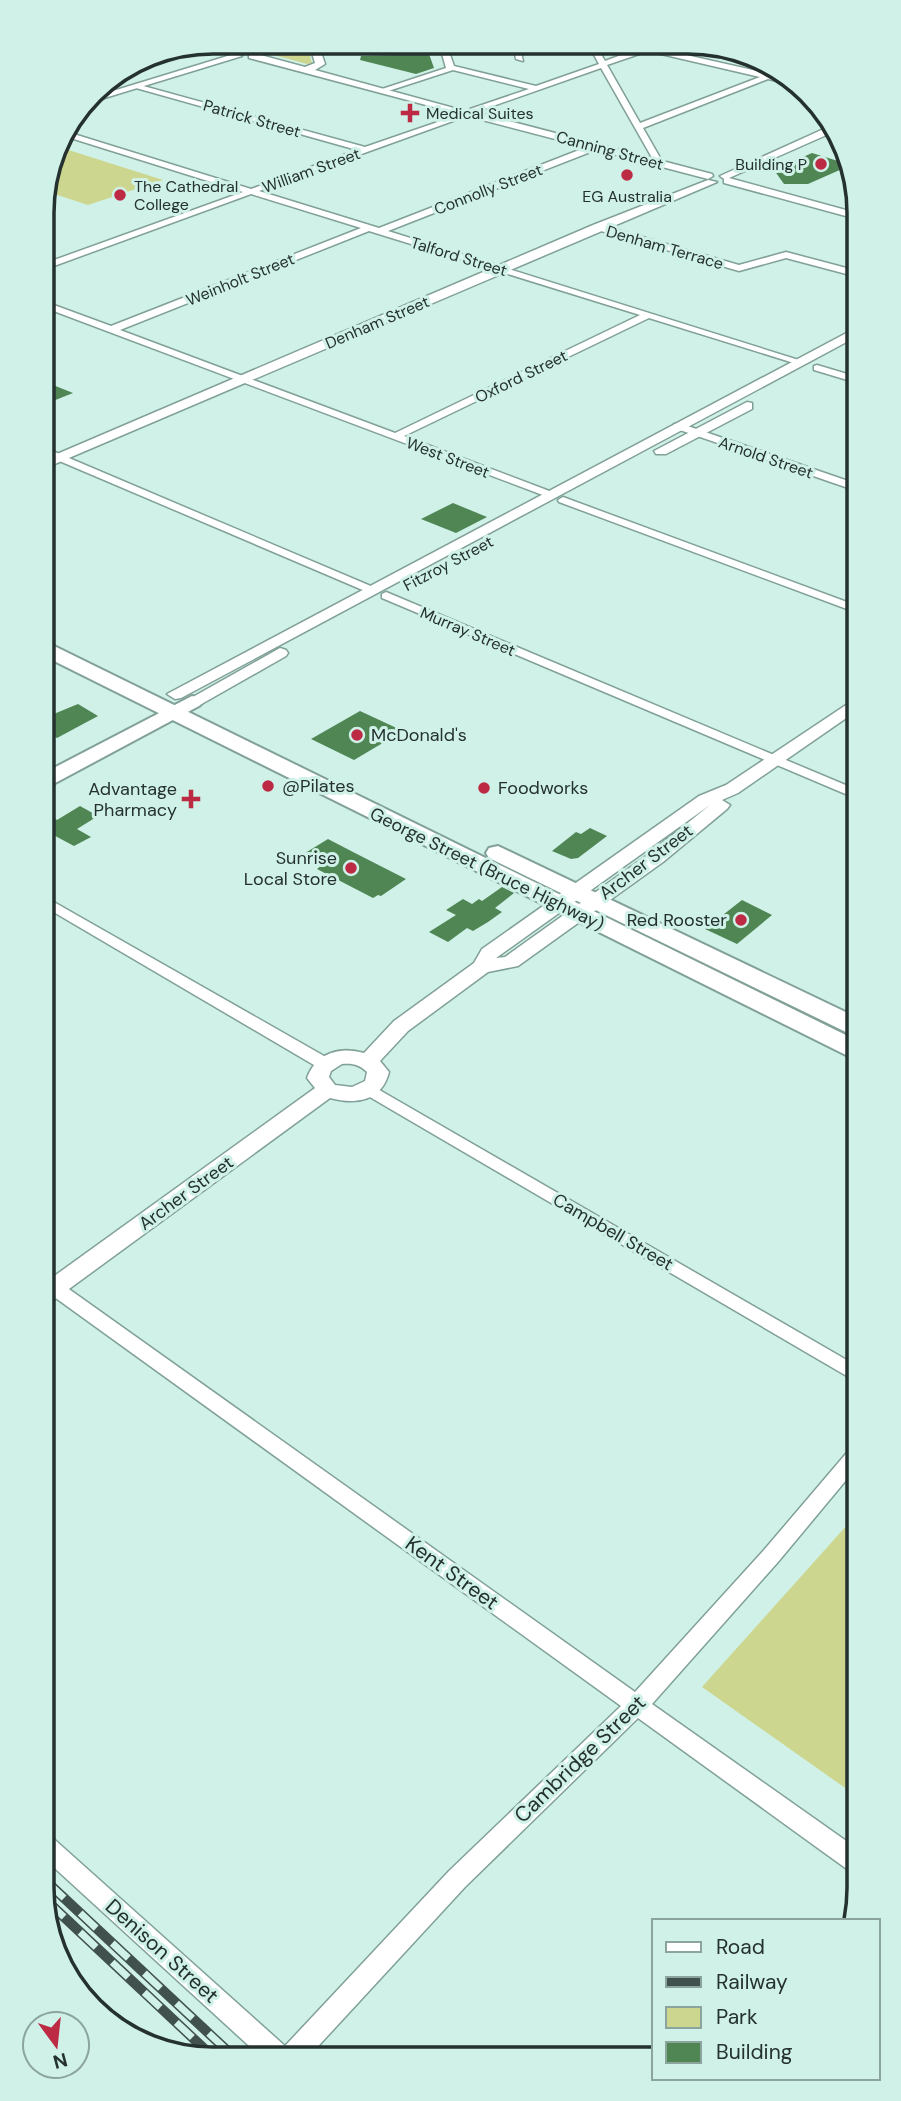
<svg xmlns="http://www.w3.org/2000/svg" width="901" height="2101" font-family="'DM Sans',sans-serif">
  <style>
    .green { fill: #cdd68e }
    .building { fill: #4f8654 }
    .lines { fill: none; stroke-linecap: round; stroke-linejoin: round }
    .minor-casing { stroke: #80a098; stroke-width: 3 }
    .tertiary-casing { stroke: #80a098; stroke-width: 3 }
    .primary-casing { stroke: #80a098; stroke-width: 4 }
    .trunk-casing { stroke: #80a098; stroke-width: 4 }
    .minor { fill: #fff; fill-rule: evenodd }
    .tertiary { fill: #fff; fill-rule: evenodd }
    .primary { fill: #fff; fill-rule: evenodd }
    .trunk { fill: #fff; fill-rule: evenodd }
    .rail-casing { stroke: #41524e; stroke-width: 10 }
    .rail { stroke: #cff1e8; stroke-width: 7; stroke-dasharray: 22; stroke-linecap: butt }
    .poi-dot { fill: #bc2b43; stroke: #cff1e8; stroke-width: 2.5 }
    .labels { text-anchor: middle; stroke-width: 6; stroke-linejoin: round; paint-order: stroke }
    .far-poi-label { font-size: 16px; fill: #24312e; stroke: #cff1e8; text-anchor: start }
    .far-street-label { font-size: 16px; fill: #24312e; stroke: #cff1e8 }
    .poi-label { font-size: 18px; fill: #24312e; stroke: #cff1e8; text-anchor: start }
    .street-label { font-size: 18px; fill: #24312e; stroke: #cff1e8 }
    .near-street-label { font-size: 21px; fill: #24312e; stroke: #cff1e8 }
    .rim { fill: none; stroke: #24312e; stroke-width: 3.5 }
  </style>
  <rect width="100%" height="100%" fill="#cff1e8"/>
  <g class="green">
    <polygon points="299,43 306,43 312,63 307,64 270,54 270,51"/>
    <polygon points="57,147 59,147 163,180 88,205 45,191"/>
    <polygon points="857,1514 858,1797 702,1687"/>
  </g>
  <g class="building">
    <polygon points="429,54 434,68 416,74 360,60 361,56"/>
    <polygon points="812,153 851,165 808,184 784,184 774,170"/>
    <polygon points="43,381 73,393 43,405"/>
    <polygon points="453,503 487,517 456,533 421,519"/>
    <polygon points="78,704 98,716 57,738 44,731 44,718"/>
    <polygon points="360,711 403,731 354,760 311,739"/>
    <polygon points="80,806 98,816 77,829 91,837 74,846 44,830 44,812 57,820"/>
    <polygon points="590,828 607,836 578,858 571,859 552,851 576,832 581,834"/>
    <polygon points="328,839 353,852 406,879 381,896 378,895 373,898 317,869 322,865 302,855"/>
    <polygon points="502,887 514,893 495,908 502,912 488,922 473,931 467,928 448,942 429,932 456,915 446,910 463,899 472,904 479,899 482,901"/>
    <polygon points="742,900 772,915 737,944 705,929"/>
  </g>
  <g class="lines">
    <g class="minor-casing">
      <g id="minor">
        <path d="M439,43H446L454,66L536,86L599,64L588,44H595L605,61L643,47L660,45L655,48L771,74L791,80L802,86L768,79L643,128L663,163L659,165L655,163L601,68L473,113L470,109L529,89L453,70L382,93V89L446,68ZM648,51L760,77L640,123L607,65Z"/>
        <polygon points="513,44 519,44 523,61 516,59"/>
        <path d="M136,84L365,147L464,113V117L259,191L379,228L592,145H598V149L388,231L805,362L797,364L649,318L404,436L552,492L553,494L548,497L43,307V301L111,326L361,228L251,194L43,270V264L243,192L61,135L64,131L251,189L357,150L136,88ZM369,231L640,315L395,433L120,330Z"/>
        <polygon points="597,224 739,265 786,252 854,270 854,276 786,258 739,271 594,229 594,225"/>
        <polygon points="817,365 854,376 854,382 814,370 814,366"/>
        <polygon points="674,424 682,424 854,483 854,490 674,428"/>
        <polygon points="43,447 373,587 375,589 369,593 365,591 43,454"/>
        <polygon points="563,497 855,605 855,612 559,502 558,500"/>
        <polygon points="386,592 855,789 855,798 382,598 382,594"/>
        <polygon points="45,897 331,1060 333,1064 331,1068 319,1068 45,907"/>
        <polygon points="369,1084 857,1366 857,1382 363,1093 361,1089 363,1085"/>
        <polygon points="46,1276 52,1277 635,1692 764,1550 850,1449 857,1447 857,1467 778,1562 652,1704 859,1850 859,1874 851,1872 638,1718 465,1887 310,2055 259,2055 48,1862 47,1837 55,1840 285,2046 449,1871 621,1706 46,1291"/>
      </g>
    </g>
    <g class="tertiary-casing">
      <g id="tertiary">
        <polygon points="268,42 282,42 253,53 305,67 315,63 309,43 318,43 325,64 315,70 461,110 456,113 249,58 249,49"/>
        <polygon points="234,54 242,56 85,104 90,98"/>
        <polygon points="471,111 712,174 713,176 708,179 467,116 466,114"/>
        <polygon points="828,127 831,133 729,178 853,212 853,218 724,183 724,179 720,176"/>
        <polygon points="708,180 717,182 43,469 43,460 593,225"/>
        <polygon points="854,329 854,338 181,698 175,699 167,694"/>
        <polygon points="747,402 752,403 752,409 666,454 656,454 654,451"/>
        <polygon points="280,648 286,650 288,653 286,656 198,706 192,707 184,702"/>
        <path d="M855,699V712L738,793L722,800L730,805L727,809L663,862L518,966L488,972L408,1031L380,1061L389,1072C382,1101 356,1105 330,1098L54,1300L46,1303V1282L315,1088L307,1078C316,1053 340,1046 364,1053L394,1021L474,963L482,949L699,796L726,785ZM710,805L649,854L505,957L496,958ZM342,1064C353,1063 360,1065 367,1072L365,1081L352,1087L335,1085L329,1077L331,1071Z"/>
      </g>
    </g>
    <g class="primary-casing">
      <polygon id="primary" points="192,696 199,698 203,702 199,706 44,789 44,773"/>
    </g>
    <g class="trunk-casing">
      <g id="trunk">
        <polygon points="44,641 856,1040 856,1060 44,656"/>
        <polygon points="498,846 856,1017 856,1037 489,858 486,853 489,848"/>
      </g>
    </g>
    <use href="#minor" class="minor"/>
    <use href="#tertiary" class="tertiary"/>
    <use href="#primary" class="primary"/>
    <use href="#trunk" class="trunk"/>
    <g class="rail-casing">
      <g id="rail">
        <polyline points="48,1883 233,2056"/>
        <polyline points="48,1902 212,2056"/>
      </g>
    </g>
    <use href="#rail" class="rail"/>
  </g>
  <g class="poi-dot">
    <path d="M406.5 102.5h7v7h7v7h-7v7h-7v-7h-7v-7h7z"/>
    <circle cx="821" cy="164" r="7"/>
    <circle cx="627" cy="175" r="7"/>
    <circle cx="120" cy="195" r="7"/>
    <circle cx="357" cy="735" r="7"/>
    <circle cx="268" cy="786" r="7"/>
    <circle cx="484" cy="788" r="7"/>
    <path d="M187.5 788.5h7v7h7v7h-7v7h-7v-7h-7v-7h7z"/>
    <circle cx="351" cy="868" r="7"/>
    <circle cx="741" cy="920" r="7"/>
  </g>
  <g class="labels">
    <g class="far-poi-label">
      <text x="426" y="119">Medical Suites</text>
      <text x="807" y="170" text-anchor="end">Building P</text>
      <text x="134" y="192">The Cathedral<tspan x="134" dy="18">College</tspan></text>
      <text x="627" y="202" text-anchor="middle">EG Australia</text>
    </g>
    <g class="far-street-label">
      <text transform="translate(252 118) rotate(16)" y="6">Patrick Street</text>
      <text transform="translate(610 150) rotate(15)" y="6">Canning Street</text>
      <text transform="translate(311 170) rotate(-20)" y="6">William Street</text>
      <text transform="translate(488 189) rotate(-21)" y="6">Connolly Street</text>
      <text transform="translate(665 247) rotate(16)" y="6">Denham Terrace</text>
      <text transform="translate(459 256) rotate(17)" y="6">Talford Street</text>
      <text transform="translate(240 279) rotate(-22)" y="6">Weinholt Street</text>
      <text transform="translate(377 322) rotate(-23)" y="6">Denham Street</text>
      <text transform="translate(521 376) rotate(-26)" y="6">Oxford Street</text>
      <text transform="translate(448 457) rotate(21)" y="6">West Street</text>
      <text transform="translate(766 457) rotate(19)" y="6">Arnold Street</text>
      <text transform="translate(448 563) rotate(-28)" y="6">Fitzroy Street</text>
      <text transform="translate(468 631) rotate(23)" y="6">Murray Street</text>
    </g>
    <g class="poi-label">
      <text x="371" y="741">McDonald's</text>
      <text x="282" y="792">@Pilates</text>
      <text x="498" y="794">Foodworks</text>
      <text x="177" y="795" text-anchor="end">Advantage<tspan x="177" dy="21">Pharmacy</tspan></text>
      <text x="337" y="864" text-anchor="end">Sunrise<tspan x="337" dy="21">Local Store</tspan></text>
      <text x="727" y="926" text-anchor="end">Red Rooster</text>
    </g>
    <g class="street-label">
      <text transform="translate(646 862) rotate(-37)" y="6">Archer Street</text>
      <text transform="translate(487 869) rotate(26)" y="6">George Street (Bruce Highway)</text>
      <text transform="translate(186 1193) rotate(-36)" y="6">Archer Street</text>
      <text transform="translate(613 1232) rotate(30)" y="6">Campbell Street</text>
    </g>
    <g class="near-street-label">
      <text transform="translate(452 1573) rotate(36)" y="7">Kent Street</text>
      <text transform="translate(580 1759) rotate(-44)" y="7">Cambridge Street</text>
      <text transform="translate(162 1951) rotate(42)" y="7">Denison Street</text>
    </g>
  </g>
  <path d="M0 0H901V2101H0ZM213 54H688A159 159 0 0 1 847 213V1888A159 159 0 0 1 688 2047H213A159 159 0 0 1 54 1888V213A159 159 0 0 1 213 54Z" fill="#cff1e8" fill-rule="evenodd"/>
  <path class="rim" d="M213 54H688A159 159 0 0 1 847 213V1888A159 159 0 0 1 688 2047H213A159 159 0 0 1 54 1888V213A159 159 0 0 1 213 54Z"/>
  <rect x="652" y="1919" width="228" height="161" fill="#cff1e8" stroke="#8ba49e" stroke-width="2"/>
  <rect x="666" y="1942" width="35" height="10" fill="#ffffff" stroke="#8ba49e" stroke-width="2"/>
  <text x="716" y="1954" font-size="21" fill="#24312e">Road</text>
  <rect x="666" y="1977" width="35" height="10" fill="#41524e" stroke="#8ba49e" stroke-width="2"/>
  <text x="716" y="1989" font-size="21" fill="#24312e">Railway</text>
  <rect x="666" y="2007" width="35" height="21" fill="#cdd68e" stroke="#8ba49e" stroke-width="2"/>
  <text x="716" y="2024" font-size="21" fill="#24312e">Park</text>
  <rect x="666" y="2042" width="35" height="21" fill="#4f8654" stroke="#8ba49e" stroke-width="2"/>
  <text x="716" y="2059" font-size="21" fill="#24312e">Building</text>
  <g transform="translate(56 2045) rotate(165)"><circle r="33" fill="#cff1e8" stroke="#8ba49e" stroke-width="2"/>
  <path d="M0-5L12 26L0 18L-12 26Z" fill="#bc2b43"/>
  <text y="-10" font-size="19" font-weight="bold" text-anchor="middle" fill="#24312e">N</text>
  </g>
</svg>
